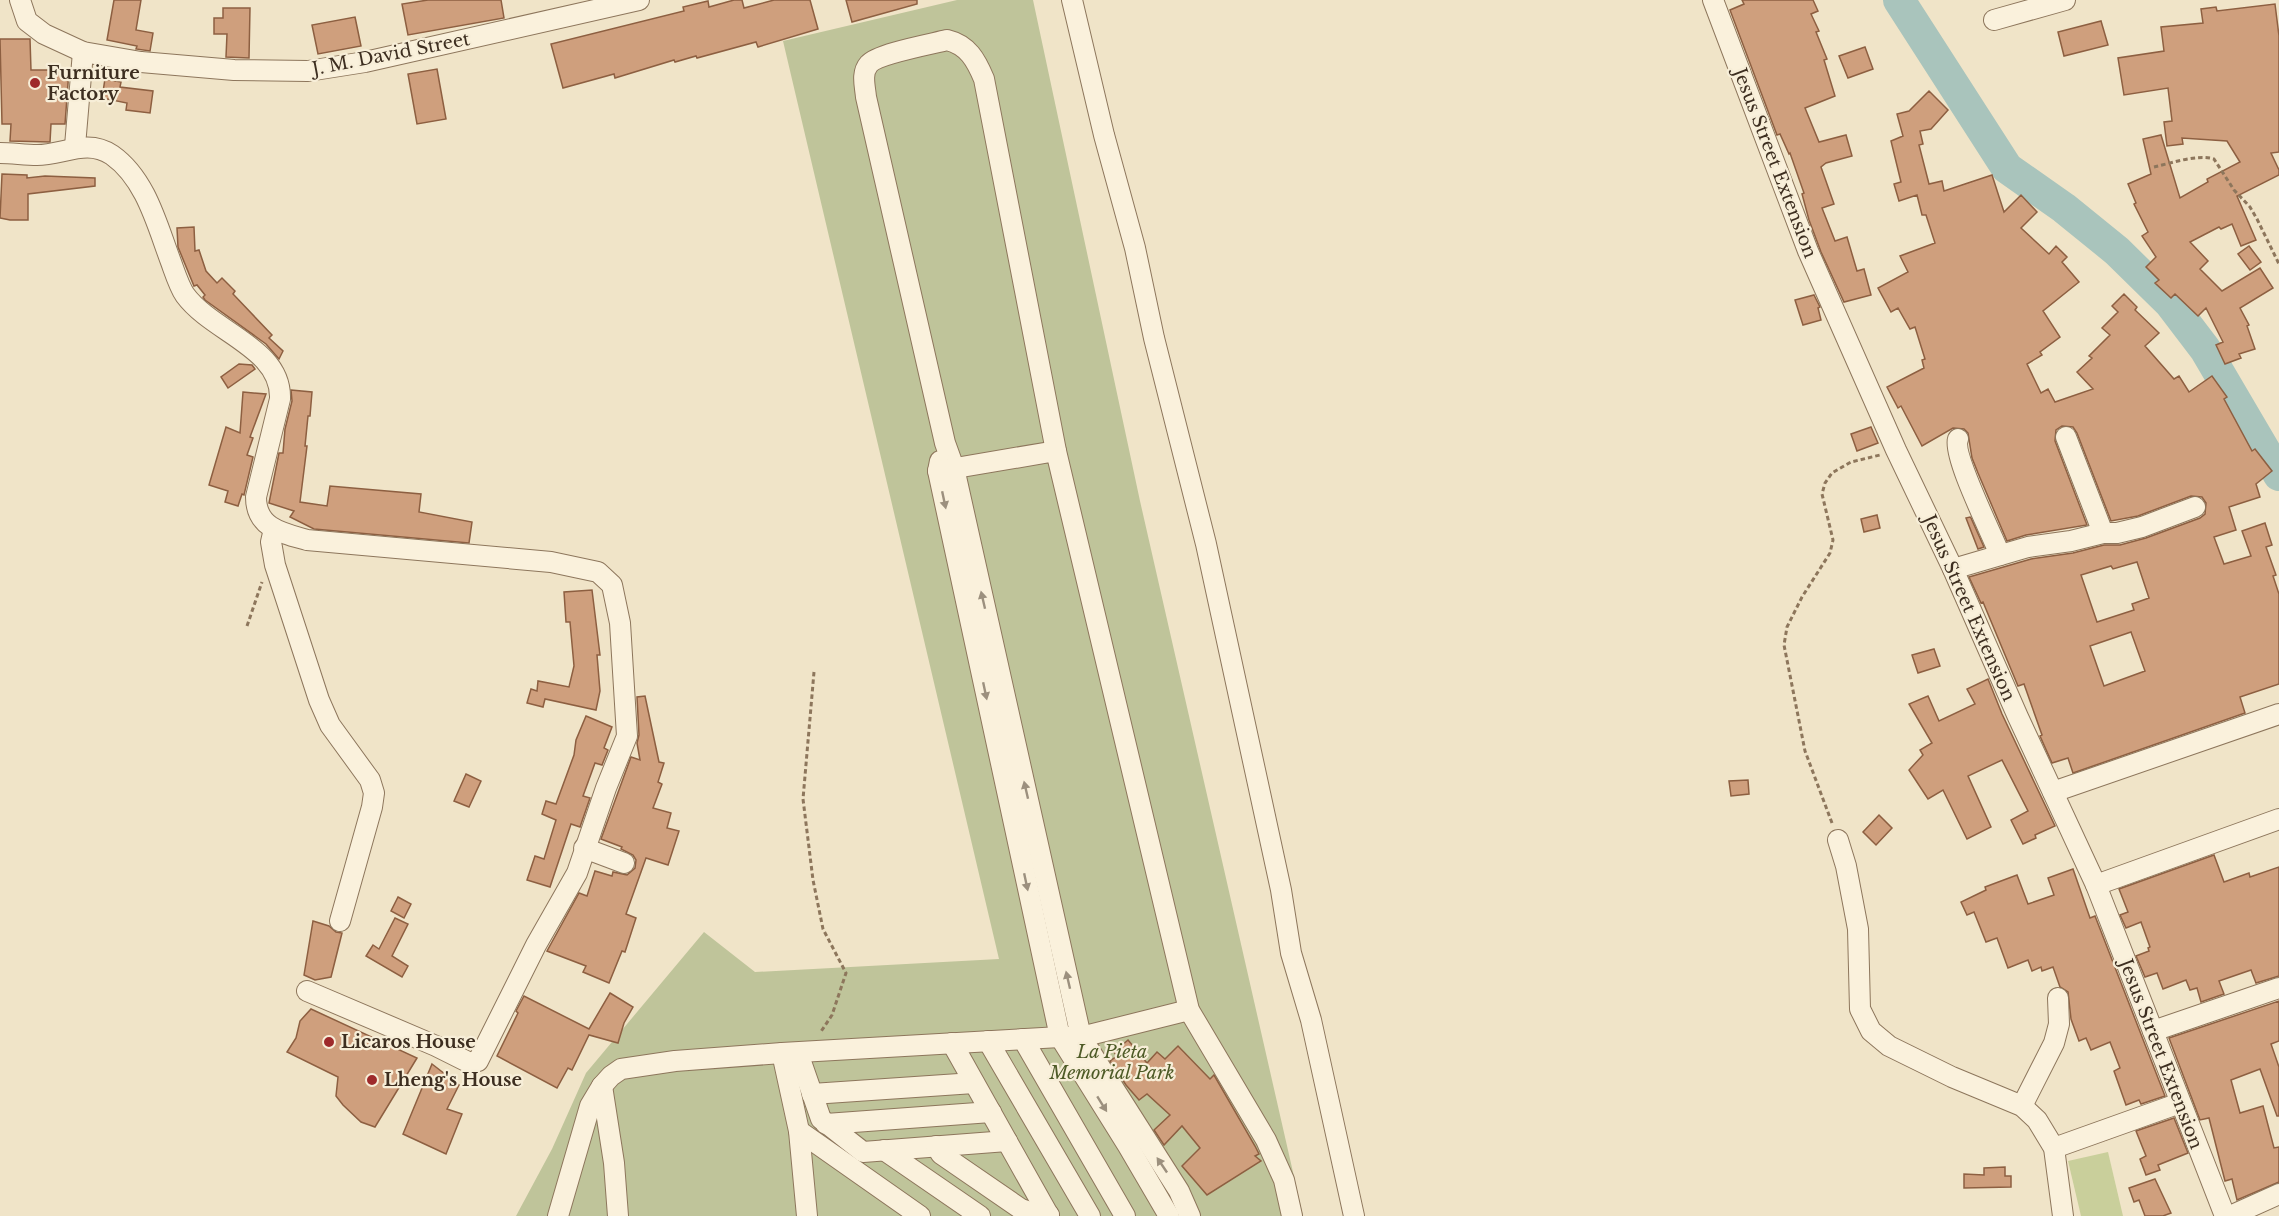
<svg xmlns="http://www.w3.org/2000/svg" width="2279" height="1216" font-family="'Libre Baskerville',serif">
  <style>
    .green { fill: #c9cf9b }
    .cemetery { fill: #bfc49a }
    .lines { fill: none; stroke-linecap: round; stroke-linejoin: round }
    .river { stroke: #a9c4bc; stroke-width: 32 }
    .building { fill: #cf9f7d; stroke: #8d5f41; stroke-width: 1.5; fill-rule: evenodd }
    .minor-casing { stroke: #8d765c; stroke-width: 22 }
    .path { stroke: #8d765c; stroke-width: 3; stroke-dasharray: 4.5 3; stroke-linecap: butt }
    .minor { stroke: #faf1dc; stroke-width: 20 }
    .oneway { fill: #9c907e }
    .poi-dot { fill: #9e2a2b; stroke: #f7eed8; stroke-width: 2 }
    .labels { text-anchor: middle; stroke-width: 4.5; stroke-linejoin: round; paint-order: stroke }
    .street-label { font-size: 18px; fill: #3d2e20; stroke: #f7eed8 }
    .poi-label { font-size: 18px; font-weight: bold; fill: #3d2e20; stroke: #f7eed8; text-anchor: start }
    .park-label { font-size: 18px; font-style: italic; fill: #4d5a26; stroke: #f7eed8 }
  </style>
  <rect width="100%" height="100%" fill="#f0e4c8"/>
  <polygon class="green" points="2108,1152 2123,1216 2081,1216 2068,1161"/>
  <polygon class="cemetery" points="957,0 1033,0 1140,501 1303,1216 516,1216 552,1149 586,1073 704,932 755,972 999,959 783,41"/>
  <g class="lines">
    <polyline class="river" points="1899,0 2007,168 2064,208 2117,251 2170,303 2205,349 2279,475"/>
  </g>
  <g class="building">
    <polygon points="114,0 141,0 136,30 153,33 150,51 136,49 137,46 107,40"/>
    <polygon points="428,0 501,0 504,18 408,35 402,4"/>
    <polygon points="734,0 742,0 744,8 774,0 810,0 818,29 758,47 756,42 697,58 696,56 675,62 674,60 615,78 614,74 563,88 551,44 684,11 683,7 708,1 709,7"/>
    <polygon points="846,0 917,0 917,4 852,22"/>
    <polygon points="1742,0 1813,0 1818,11 1811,14 1819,31 1816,32 1827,59 1824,60 1835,96 1805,108 1819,142 1846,135 1852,156 1826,163 1821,167 1834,204 1822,208 1835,241 1847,237 1857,271 1864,269 1871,295 1844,302 1821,252 1809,220 1802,194 1804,193 1790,153 1789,154 1780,134 1777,135 1730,10 1744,4"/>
    <polygon points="2275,4 2279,36 2279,152 2271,153 2279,170 2279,175 2237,196 2256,240 2241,246 2232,224 2221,229 2219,227 2190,242 2208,261 2200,269 2222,291 2260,268 2273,288 2240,308 2249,325 2247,326 2255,349 2239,354 2241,358 2225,364 2216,345 2223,342 2206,308 2198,316 2175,294 2171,298 2155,283 2159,280 2146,267 2156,257 2142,236 2148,232 2134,204 2136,203 2128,184 2151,174 2143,139 2161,135 2180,198 2208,182 2207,179 2240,162 2227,141 2182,138 2183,144 2167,146 2164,122 2172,121 2168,88 2124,95 2118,58 2164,51 2161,27 2203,23 2201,9 2216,7 2217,11"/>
    <polygon points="223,8 250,8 249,58 226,57 227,34 214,34 214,18 223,18"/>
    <polygon points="355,17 361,46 318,54 312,25"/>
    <polygon points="2101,21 2108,45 2064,56 2058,32"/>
    <polygon points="0,39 30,39 31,70 69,70 65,124 51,124 50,142 10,141 11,124 2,124"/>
    <polygon points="1865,47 1873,69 1848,78 1839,56"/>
    <polygon points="437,69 446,119 417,124 408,74"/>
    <polygon points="105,79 121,82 120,87 153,91 150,113 126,110 127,103 102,98"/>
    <path d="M1929,91L1948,110L1931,129L1920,131L1923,144L1919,145L1929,184L1942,181L1944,191L1992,175L2004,212L2021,195L2037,212L2021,228L2049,254L2056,246L2067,257L2062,262L2079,282L2043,311L2060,337L2040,352L2042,355L2027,364L2041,393L2048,389L2055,402L2093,389L2077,372L2092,358L2089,356L2110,335L2102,328L2118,312L2112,306L2124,294L2137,307L2135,310L2159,333L2145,346L2174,379L2179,376L2189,392L2212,376L2227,397L2224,399L2252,451L2255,449L2272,471L2256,484L2260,497L2229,507L2236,530L2214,537L2224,564L2251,556L2242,531L2265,523L2272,545L2266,547L2276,575L2273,576L2279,594V684L2240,697L2245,713L2073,773L2068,758L2052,763L2040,736L2042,735L2024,684L2018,686L1983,602L1981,603L1969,577L2031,559L2073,553L2104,545H2120L2146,538L2200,518L2205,514L2206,503L2202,497L2191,496L2138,516L2111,521L2077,433L2073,427L2062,426L2056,430L2055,441L2087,525L2026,535L2007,541L1978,473L1972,458L1968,433L1964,429L1953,428L1922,446L1901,406L1898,408L1887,387L1924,368L1922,360L1925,359L1915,327L1910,329L1898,308L1891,312L1878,288L1908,272L1900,256L1935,243L1926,215H1922L1917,195L1899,201L1894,184L1901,182L1891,141L1903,136L1897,114L1909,111ZM2137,562L2149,598L2132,604L2134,610L2097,622L2081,575L2111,566L2113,569ZM2131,632L2145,671L2104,686L2090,646Z"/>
    <polygon points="2,174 27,175 27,178 45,176 95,178 95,186 28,194 28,220 10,220 0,218"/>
    <polygon points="194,227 195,251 199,250 206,271 217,283 222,278 235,291 233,294 272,335 269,338 283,351 279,359 266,344 205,300 203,297 205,295 197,285 194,286 178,247 177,228"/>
    <polygon points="2249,246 2261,262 2250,270 2238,254"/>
    <polygon points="1814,295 1820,307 1818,308 1821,320 1803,325 1795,300"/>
    <polygon points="239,364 252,365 255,369 228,388 221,377"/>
    <polygon points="291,390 312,392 310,416 308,416 305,446 307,446 300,502 327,506 330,486 421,494 419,512 472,522 469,543 314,529 290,517 294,511 269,503 279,453 283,453 285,429 292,401"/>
    <polygon points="243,392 266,394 250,437 253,438 247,455 253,457 244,495 242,494 238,506 225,502 228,491 209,485 226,427 240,433"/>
    <polygon points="1871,427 1878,443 1857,451 1851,434"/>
    <polygon points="1877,515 1880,528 1864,532 1861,519"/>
    <polygon points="1970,517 1971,518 1984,547 1978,549 1966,518"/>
    <polygon points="592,590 600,655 597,655 600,691 596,710 545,699 543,707 527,703 531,689 537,691 538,681 569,687 574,666 570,622 566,622 564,592"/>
    <polygon points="1934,649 1940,666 1918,673 1912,655"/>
    <polygon points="1988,679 2002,714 2055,826 2035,835 2036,838 2023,844 2011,820 2028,811 2002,760 1968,776 1991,827 1967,839 1943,790 1928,799 1909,770 1923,755 1920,750 1932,743 1909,704 1928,696 1939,721 1975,704 1967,689"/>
    <polygon points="645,696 659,762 664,763 658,782 662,784 653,808 671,813 667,828 679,831 668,865 646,858 626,914 636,918 625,952 622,951 609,983 583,972 586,966 547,951 579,893 587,896 595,871 612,876 613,872 627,875 635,868 636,860 633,855 621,849 622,847 601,839 631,757 640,760 637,743 639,735 637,697"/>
    <polygon points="586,716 612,727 604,748 608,750 602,765 595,763 583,796 590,798 580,827 571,824 550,887 527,880 535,856 544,859 556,820 542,814 546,801 556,804 574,755 576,740"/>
    <polygon points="466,774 481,781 469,807 454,801"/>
    <polygon points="1748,780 1749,794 1731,796 1729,781"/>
    <polygon points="1879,815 1892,828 1876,845 1863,832"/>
    <polygon points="2214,855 2224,882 2249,873 2250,877 2279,867 2279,976 2256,983 2251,970 2219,981 2224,994 2201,1002 2197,988 2190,990 2186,980 2163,989 2157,973 2145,977 2136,956 2149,951 2148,948 2150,947 2141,922 2126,928 2120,915 2128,912 2119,889"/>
    <polygon points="2073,869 2090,918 2095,916 2165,1096 2141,1104 2139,1100 2126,1105 2114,1071 2120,1068 2110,1042 2091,1050 2086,1038 2079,1041 2071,1019 2068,992 2060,987 2053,967 2042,971 2041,967 2032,971 2028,960 2008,968 1997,938 1986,942 1974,912 1967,915 1961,902 1986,890 1985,887 2017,875 2028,904 2054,895 2048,878"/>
    <polygon points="398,897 411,904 404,918 391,911"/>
    <polygon points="395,918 408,924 392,956 408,966 402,977 366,956 373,945 379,949"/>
    <polygon points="313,921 329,926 336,932 342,933 331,977 315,980 304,975"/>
    <polygon points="610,993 633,1007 624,1023 618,1043 589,1035 572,1070 568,1068 557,1088 497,1056 518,1013 516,1011 524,996 589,1029"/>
    <polygon points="2279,1001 2279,1041 2271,1044 2279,1067 2279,1116 2277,1116 2260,1069 2231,1080 2240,1113 2263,1106 2274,1148 2279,1147 2279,1182 2237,1200 2232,1179 2225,1181 2209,1118 2200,1120 2169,1038"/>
    <polygon points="311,1009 417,1058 375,1127 361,1122 343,1105 336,1096 338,1077 287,1052 296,1038 300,1021"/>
    <polygon points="1128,1040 1147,1063 1157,1052 1165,1059 1178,1046 1210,1079 1214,1075 1255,1146 1259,1154 1255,1156 1261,1161 1207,1195 1182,1166 1200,1148 1182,1126 1164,1145 1154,1130 1170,1115 1147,1094 1139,1100 1126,1085 1110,1061 1117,1056 1114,1052"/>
    <polygon points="432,1064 459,1085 447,1109 462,1114 446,1154 403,1134"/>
    <polygon points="2174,1118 2188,1153 2158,1165 2160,1170 2146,1175 2140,1159 2146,1156 2136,1131"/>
    <polygon points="2005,1167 2005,1176 2011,1176 2011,1187 1964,1188 1964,1174 1984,1175 1984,1168"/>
    <polygon points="2155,1179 2171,1213 2163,1216 2145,1216 2139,1200 2134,1202 2129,1188"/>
  </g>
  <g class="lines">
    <g class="minor-casing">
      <g id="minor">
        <polyline points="20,0 27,21 44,34 83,52 141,62 234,70 308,71 365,62 639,0"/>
        <polyline points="1072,0 1104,135 1135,248 1154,338 1206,544 1281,890 1291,953 1311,1020 1354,1216"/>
        <polyline points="1713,0 1808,251 1896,450 1953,569 2018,717 2096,885 2225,1216"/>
        <polyline points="1994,20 2065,0"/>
        <polyline points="75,146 83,52"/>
        <path d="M0,153C12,153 25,155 37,155C63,155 87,138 112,155C146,179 157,225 171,262C175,273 179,286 185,295C213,333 282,348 280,399L256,497C256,528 282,533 307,540L551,562L598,572L612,585L620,623L627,736L606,788L577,873L536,945L478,1061L470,1063L436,1046L307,991"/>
        <polyline points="2066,437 2103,533"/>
        <path d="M1958,439C1952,455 1992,534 2000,555"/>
        <path d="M1056,451L984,79C976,60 968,45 947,40C931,44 877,54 869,64C861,73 865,86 866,97L945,443L954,468L1081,1037L1179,1191L1190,1216"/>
        <polyline points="940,461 938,471 1060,1037 1128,1146 1169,1216"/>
        <polyline points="938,471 1056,451 1189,1010 1266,1140 1284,1180 1292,1216"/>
        <polyline points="274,529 271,542 275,565 319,700 330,725 370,780 374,793 372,807 340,921"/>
        <polyline points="1953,569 2028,547 2071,541 2103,533 2117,533 2142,527 2195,507"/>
        <polyline points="2053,792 2279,714"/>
        <polyline points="1838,840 1846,866 1858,929 1860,1009 1871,1031 1889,1046 1952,1077 2022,1106 2037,1120 2054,1148 2063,1216"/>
        <polyline points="584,848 624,863"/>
        <polyline points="2096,885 2279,819"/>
        <polyline points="2153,1031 2279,988"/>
        <polyline points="1023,1039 1125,1216"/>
        <polyline points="988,1041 1090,1216"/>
        <polyline points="952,1043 1049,1216"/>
        <polyline points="782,1053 799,1131 807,1216"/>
        <polyline points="798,1053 821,1119 863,1152 1007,1141"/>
        <polyline points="602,1086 614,1163 618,1216"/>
        <polyline points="812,1094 974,1083"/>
        <polyline points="2022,1106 2054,1043 2059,1024 2058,998"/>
        <polyline points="826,1124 991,1112"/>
        <polyline points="799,1131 920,1216"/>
        <polyline points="936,1146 941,1154 1021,1209 1036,1214 1049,1215"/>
        <polyline points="2054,1148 2180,1103"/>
        <polyline points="884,1150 980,1216"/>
        <polyline points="558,1216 590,1106 602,1086 611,1076 621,1069 675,1061 782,1053 1060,1037 1081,1037 1189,1010"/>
        <polyline points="2230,1216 2279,1194"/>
      </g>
    </g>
    <g class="path">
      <path d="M2154,167C2172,163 2197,154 2214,159L2234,190L2250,207L2257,219L2279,264"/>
      <polyline points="247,626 262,582"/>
      <polyline points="814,672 803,799 813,880 823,929 846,973 832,1015 820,1033"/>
      <polyline points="1832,823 1805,751 1784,645 1787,627 1802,597 1830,553 1833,540 1822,494 1825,483 1832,473 1851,462 1880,455"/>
    </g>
    <use href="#minor" class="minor"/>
  </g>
  <defs><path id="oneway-solid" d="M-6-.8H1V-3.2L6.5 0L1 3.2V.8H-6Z" transform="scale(1.5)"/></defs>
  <g class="oneway">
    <use href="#oneway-solid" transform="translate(944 500) rotate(78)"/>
    <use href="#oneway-solid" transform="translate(983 600) rotate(-103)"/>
    <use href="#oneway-solid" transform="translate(985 691) rotate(78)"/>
    <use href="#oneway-solid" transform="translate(1026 790) rotate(-103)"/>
    <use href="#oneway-solid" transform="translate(1026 882) rotate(78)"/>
    <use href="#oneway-solid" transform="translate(1068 980) rotate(-103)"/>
    <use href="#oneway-solid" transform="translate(1102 1104) rotate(58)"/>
    <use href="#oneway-solid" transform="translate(1162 1165) rotate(-124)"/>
  </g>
  <g class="poi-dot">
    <circle cx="35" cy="83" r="6"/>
    <circle cx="329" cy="1042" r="6"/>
    <circle cx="372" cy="1080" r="6"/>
  </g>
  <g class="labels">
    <g class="street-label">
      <text transform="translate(391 54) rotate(-11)" y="6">J. M. David Street</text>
      <text transform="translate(1775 163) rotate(69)" y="6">Jesus Street Extension</text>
      <text transform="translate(1969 608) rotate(66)" y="6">Jesus Street Extension</text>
      <text transform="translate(2161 1054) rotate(69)" y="6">Jesus Street Extension</text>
    </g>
    <g class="poi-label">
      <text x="47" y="79">Furniture<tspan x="47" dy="21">Factory</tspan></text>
      <text x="341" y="1048">Licaros House</text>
      <text x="384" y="1086">Lheng's House</text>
    </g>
    <g class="park-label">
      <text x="1112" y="1058">La Pieta<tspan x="1112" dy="21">Memorial Park</tspan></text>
    </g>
  </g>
</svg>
